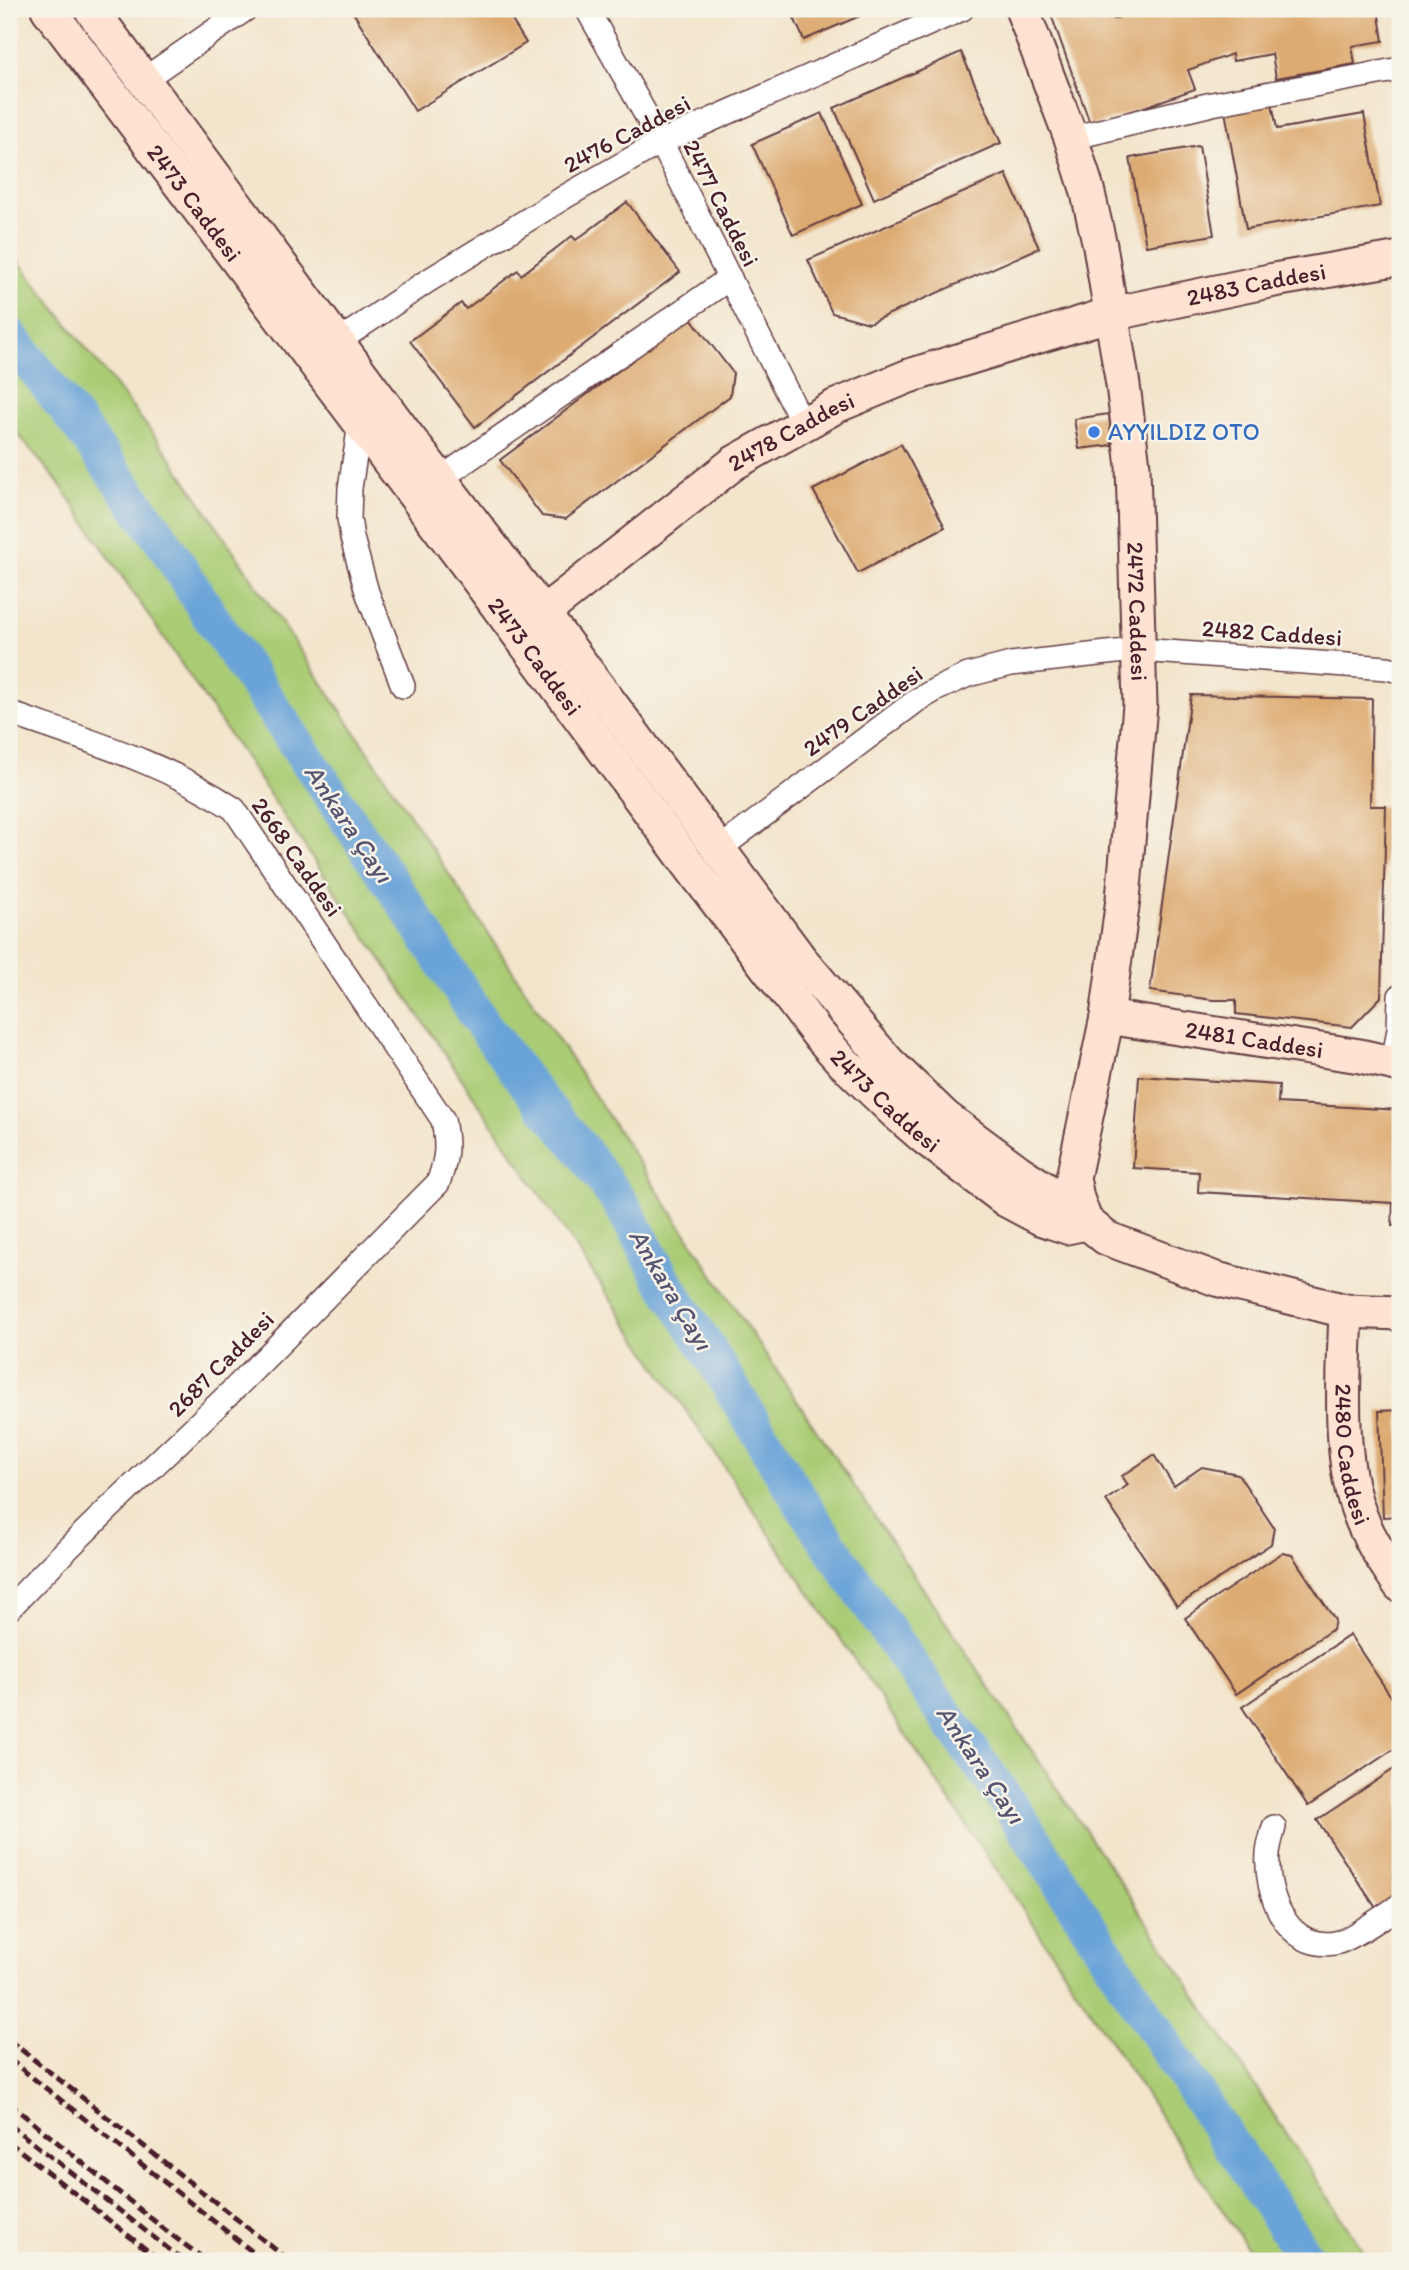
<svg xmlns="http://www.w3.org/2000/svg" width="1409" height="2270" font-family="Itim,sans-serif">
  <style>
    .green { fill: #aacc75; stroke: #7a7650; stroke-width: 2 }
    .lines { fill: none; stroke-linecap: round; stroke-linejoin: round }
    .river { stroke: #69a3d8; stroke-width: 37 }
    .building { fill: #ddab72 }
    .street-casing { stroke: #633d43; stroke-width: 26 }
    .secondary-casing { stroke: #633d43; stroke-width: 37 }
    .street { stroke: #fff; stroke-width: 23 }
    .secondary { stroke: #fee3d2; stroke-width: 33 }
    .rail { stroke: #4a1f2b; stroke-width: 5; stroke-dasharray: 10 5; stroke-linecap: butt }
    .shop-dot { fill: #3f7fe0; stroke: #f7f3e8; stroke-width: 2.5 }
    .labels { text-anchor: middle; stroke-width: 5; stroke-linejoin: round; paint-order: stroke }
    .street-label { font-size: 24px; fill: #4a1f2b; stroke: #f7f3e8 }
    .shop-label { font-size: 24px; fill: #366cbe; stroke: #f7f3e8; text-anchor: start }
    .water-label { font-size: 26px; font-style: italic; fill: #565470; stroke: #f7f3e8 }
  </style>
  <rect width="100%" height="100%" fill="#f7f3e8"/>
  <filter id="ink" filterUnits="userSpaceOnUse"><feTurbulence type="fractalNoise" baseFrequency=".0143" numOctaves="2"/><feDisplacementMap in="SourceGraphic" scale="14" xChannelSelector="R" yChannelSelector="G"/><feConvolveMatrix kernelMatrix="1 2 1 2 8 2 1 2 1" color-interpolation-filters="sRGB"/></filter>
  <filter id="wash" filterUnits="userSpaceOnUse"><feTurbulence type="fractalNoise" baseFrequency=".00686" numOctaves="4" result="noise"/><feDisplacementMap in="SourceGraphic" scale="28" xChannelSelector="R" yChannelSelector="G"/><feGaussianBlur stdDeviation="1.57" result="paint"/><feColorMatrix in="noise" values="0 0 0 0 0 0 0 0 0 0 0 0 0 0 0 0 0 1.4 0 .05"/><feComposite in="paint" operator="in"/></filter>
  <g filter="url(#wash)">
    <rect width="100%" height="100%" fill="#f3e5cc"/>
    <polygon class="green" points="9,249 167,452 383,774 750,1331 1155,1934 1370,2261 1256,2261 1013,1894 61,486 9,423"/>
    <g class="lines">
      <polyline class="river" points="9,335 81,428 159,535 210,616 416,920 481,1022 531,1089 581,1149 623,1207 660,1275 707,1348 804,1507 907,1660 1024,1826 1185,2076 1308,2261"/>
    </g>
    <g id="blocks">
      <g class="building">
        <polygon points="351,9 505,9 526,43 415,111"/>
        <polygon points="790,9 876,9 804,40"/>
        <polygon points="1049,9 1110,9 1114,19 1143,9 1378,9 1383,41 1352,46 1355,64 1276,78 1272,54 1233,61 1232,54 1188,70 1195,89 1091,126"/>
        <polygon points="961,52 1001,143 874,199 834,108"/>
        <polygon points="1272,103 1277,129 1364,114 1380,206 1246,229 1225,111"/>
        <polygon points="822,113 862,204 793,235 752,144"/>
        <polygon points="1199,146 1214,235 1146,246 1130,158"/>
        <polygon points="1006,174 1039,248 869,323 832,313 808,260"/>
        <polygon points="627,202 680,272 475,427 410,341 461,303 466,309 518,270 521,275 572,236 576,240"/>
        <polygon points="690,317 733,373 730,396 566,519 542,516 500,460"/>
        <polygon points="1109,414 1112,445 1079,449 1074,419"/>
        <polygon points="901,444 945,527 858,573 813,490"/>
        <polygon points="1191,695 1372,699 1370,806 1386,806 1381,997 1352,1027 1236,1014 1236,1000 1213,1000 1150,991"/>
        <polygon points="1139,1076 1279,1085 1278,1103 1400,1110 1400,1226 1392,1226 1393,1203 1198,1192 1199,1172 1133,1168"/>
        <polygon points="1400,1410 1400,1516 1383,1517 1379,1411"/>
        <polygon points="1154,1455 1174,1486 1202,1467 1238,1474 1274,1528 1271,1544 1177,1606 1106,1500 1128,1485 1122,1476"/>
        <polygon points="1282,1553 1292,1555 1335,1620 1333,1629 1236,1694 1185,1618"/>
        <polygon points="1350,1635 1400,1710 1400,1745 1308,1806 1242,1707"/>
        <polygon points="1400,1765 1400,1873 1394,1877 1400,1886 1400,1892 1376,1908 1317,1820"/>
      </g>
    </g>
  </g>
  <g filter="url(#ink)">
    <use href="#blocks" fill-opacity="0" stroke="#633d43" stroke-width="2"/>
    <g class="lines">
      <g class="street-casing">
        <g id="street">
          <polyline points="587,9 661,142 803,424"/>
          <polyline points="143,80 246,9"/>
          <polyline points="1071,138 1212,104 1400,69"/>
          <polyline points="337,342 426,282 568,195 661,142 962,9"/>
          <polyline points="360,424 350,488 349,518 352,538 367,592 403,686"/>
          <polyline points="440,479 730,278"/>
          <path d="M9,713C86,740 166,763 234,809L443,1120C448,1146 447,1159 438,1183C369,1252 302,1322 233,1390C158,1463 80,1533 9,1609"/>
          <polyline points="719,849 916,701 937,689 968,675 1011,664 1116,652 1140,650 1387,668 1400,671"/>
          <polyline points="1393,1064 1399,1029 1400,996"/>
          <path d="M1274,1827C1272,1835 1269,1844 1268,1853C1265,1893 1286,1951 1335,1943C1349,1941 1387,1914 1400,1905"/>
        </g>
      </g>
      <g class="secondary-casing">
        <g id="secondary">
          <path id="s1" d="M48,9L465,562L693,870L817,1033L842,1061L895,1112L925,1138L1006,1200L1040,1218L1067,1227L1086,1223"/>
          <polyline points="91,9 407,436 570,649 801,960 888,1062 945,1117 1019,1172 1054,1195 1106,1238 1216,1279 1346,1311 1400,1313"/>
          <path id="s2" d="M1022,9L1071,138L1087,189L1100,246L1123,385L1133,466L1140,705L1123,899L1107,1017L1073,1178L1077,1198L1086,1223"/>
          <path id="s3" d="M525,627L734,463L836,406L909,376L1111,314L1274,280L1400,258"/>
          <path id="s4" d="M1107,1017L1360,1056L1400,1065"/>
          <path id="s5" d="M1346,1311C1344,1372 1337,1457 1360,1515C1369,1540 1385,1562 1400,1585"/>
        </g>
      </g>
      <use href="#street" class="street"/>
      <use href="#secondary" class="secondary"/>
      <g class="rail">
        <polyline points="9,2040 290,2261"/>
        <polyline points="9,2059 264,2261"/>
        <polyline points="9,2103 169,2233 207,2261"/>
        <polyline points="9,2124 184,2261"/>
        <polyline points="9,2142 161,2261"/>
      </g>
    </g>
  </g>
  <circle class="shop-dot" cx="1094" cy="432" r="7"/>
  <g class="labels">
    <g class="street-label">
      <text transform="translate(627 134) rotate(-28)" y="8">2476 Caddesi</text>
      <text dy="8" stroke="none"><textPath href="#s1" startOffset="243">2473 Caddesi</textPath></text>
      <text transform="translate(721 203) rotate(63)" y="8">2477 Caddesi</text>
      <text dy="8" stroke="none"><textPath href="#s3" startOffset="821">2483 Caddesi</textPath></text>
      <text dy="8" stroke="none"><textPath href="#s3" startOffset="331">2478 Caddesi</textPath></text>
      <text dy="8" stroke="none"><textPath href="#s2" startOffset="618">2472 Caddesi</textPath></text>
      <text transform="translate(1272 633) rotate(4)" y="8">2482 Caddesi</text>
      <text dy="8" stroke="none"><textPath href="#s1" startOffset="810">2473 Caddesi</textPath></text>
      <text transform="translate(863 711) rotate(-35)" y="8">2479 Caddesi</text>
      <text transform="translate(297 857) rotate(55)" y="8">2668 Caddesi</text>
      <text dy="8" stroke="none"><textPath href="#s4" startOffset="149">2481 Caddesi</textPath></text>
      <text dy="8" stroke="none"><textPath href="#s1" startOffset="1377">2473 Caddesi</textPath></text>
      <text transform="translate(221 1364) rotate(-45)" y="8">2687 Caddesi</text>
      <text dy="8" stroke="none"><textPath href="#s5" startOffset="144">2480 Caddesi</textPath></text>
    </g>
    <g class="shop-label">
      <text x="1108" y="440">AYYILDIZ OTO</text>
    </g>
    <g class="water-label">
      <text transform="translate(349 823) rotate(56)" y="9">Ankara Çayı</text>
      <text transform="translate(671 1289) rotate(59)" y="9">Ankara Çayı</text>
      <text transform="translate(981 1764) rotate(56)" y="9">Ankara Çayı</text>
    </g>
  </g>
  <rect width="1409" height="2270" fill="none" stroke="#f7f3e8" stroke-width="35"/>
</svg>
